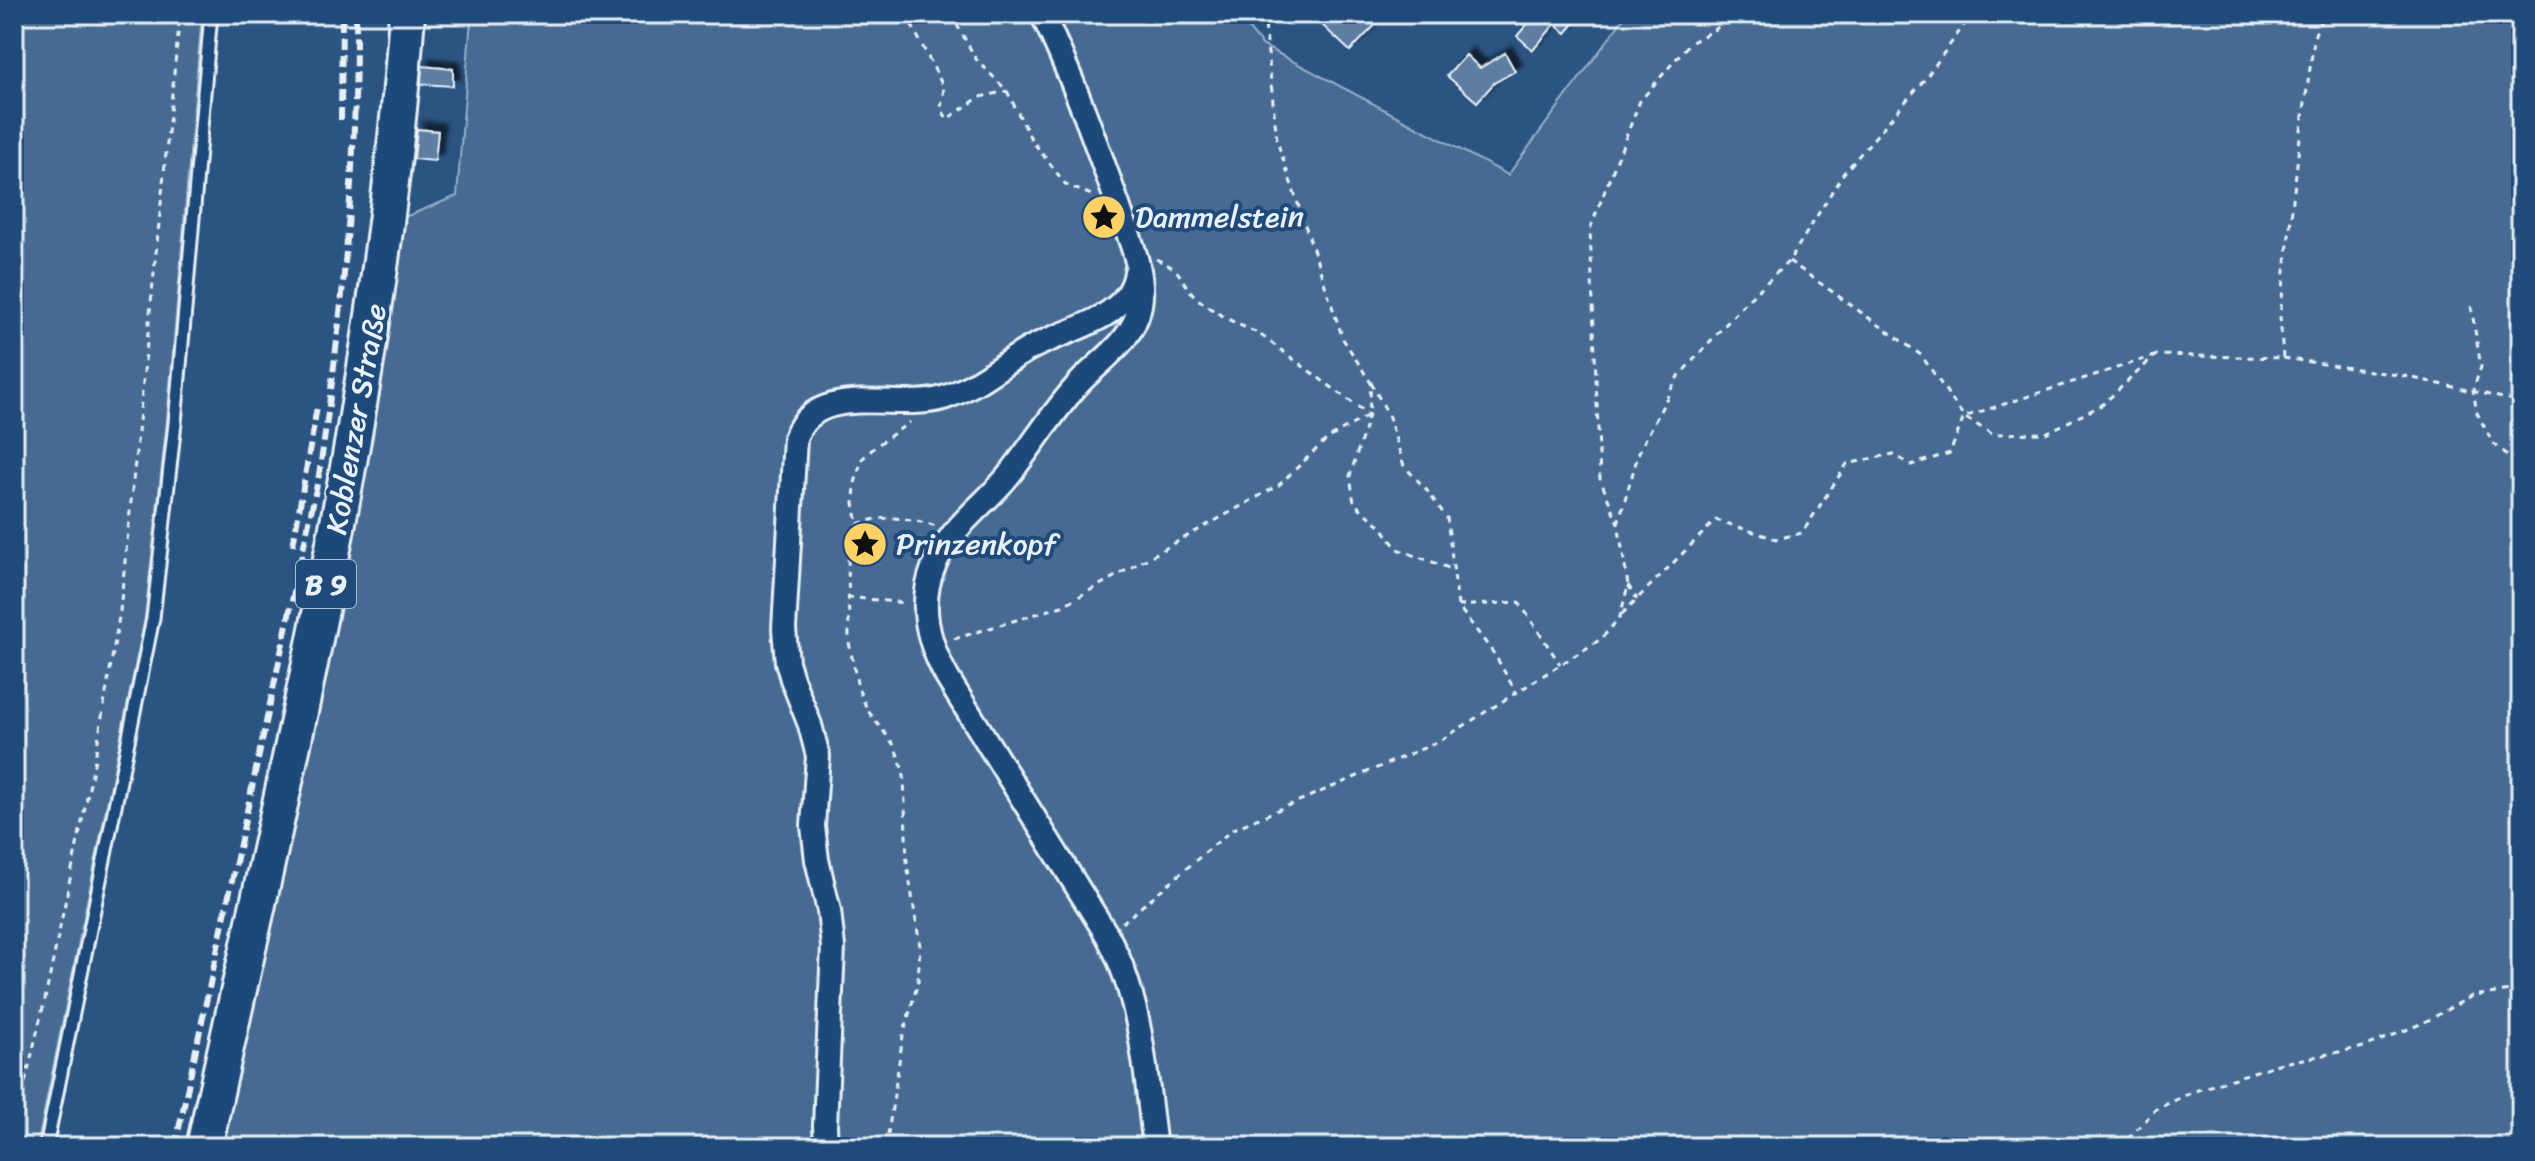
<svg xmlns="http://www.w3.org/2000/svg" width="2535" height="1161" font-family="Sriracha,sans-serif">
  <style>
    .green { fill: #476b93; stroke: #98aec6; stroke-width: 2 }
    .building { fill: #5d7da1; stroke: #e8f1f8; stroke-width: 2; filter: url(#shadow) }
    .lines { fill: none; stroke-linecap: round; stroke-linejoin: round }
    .lane-casing { stroke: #e8f1f8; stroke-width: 17 }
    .street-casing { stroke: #e8f1f8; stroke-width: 28 }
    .primary-casing { stroke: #e8f1f8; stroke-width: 40 }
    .path { stroke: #e8f1f8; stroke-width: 3; stroke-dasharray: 6 6; stroke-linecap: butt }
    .lane { stroke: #1f4a7a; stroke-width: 11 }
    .street { stroke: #1f4a7a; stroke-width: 22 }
    .primary { stroke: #1f4a7a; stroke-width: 34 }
    .rail { stroke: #e8f1f8; stroke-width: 6; stroke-dasharray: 12 6; stroke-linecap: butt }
    .labels { text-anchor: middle; stroke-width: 8; stroke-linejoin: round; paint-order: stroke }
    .shield { fill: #1f4a7a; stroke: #acbfd2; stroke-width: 2 }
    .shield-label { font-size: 28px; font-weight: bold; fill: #e8f1f8 }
    .poi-label { font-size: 30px; fill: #e8f1f8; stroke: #1f4a7a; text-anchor: start }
    .street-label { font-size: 30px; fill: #e8f1f8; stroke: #1f4a7a }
  </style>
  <defs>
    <filter id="shadow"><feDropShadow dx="7" dy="-7" stdDeviation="2" flood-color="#0009"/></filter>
  </defs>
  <rect width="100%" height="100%" fill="#2b5482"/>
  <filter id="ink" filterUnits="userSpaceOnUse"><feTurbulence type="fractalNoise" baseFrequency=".0125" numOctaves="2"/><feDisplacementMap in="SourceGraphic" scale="16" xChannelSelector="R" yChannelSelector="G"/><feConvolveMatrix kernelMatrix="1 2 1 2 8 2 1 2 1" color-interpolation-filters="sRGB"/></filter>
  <g filter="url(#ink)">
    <g class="green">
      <polygon points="14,14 202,14 167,420 145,618 37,1147 14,1147"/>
      <polygon points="424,14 1237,14 1262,45 1508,175 1627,14 2521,14 2521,1147 223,1147 288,827 402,218 457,196 471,18 424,18"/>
    </g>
    <g class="building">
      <polygon points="1335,14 1386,14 1350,51 1321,24 1329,15"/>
      <polygon points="1536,14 1582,14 1566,33 1555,24 1533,50 1517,36"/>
      <polygon points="1505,53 1515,71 1494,83 1477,102 1447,76 1466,55 1480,68"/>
      <polygon points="422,66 453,69 453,86 421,84"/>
      <polygon points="417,129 438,131 435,161 414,159"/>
    </g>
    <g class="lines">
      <g class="lane-casing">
        <polyline id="lane" points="46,1147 153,618 175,423 211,14"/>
      </g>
      <g class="street-casing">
        <g id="street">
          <path d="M1042,14C1072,75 1095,141 1118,205C1128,236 1146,272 1140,305C1134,339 1105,357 1082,380C1054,409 1034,444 1008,476C992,496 971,512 954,533C916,580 919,627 948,679L1107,935C1143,1001 1145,1074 1155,1147"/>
          <path d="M826,1147L825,1126L833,947L829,911L817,860L813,826L818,756L810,725L792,679L787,662L784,629L795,438C816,380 897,412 943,398C975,388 999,366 1027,350C1061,330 1130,321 1136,272"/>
        </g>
      </g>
      <g class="primary-casing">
        <path id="primary" d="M204,1147C286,772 380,398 407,14"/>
      </g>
      <g class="path">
        <polyline points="906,14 944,88 941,108 947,119 980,97 1007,91"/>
        <polyline points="951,14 976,59 1007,91 1031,139 1066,185 1094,196"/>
        <polyline points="1264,14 1277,141 1343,339 1371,383 1369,415 1350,476 1354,503 1381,526 1397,549 1454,570"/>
        <path d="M1156,259C1184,272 1175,272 1192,293C1203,307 1241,327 1258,333L1369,415"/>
        <polyline points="1789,261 1921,355 1964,417 1992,434 2046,433 2102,405 2156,355 2283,358 2404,376 2521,402"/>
        <polyline points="2471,306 2481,367 2473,390 2477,413 2493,443 2521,466"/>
        <polyline points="2283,358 2280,316 2300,137 2315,34 2324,14"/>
        <polyline points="1371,383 1388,414 1404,466 1425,488 1447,518 1458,606 1495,655 1517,694"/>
        <polyline points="1618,523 1639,452 1677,378 1745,303 1789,261 1843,174 1925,79 1972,14"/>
        <path d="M858,524C884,514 910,518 936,526"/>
        <polyline points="1628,585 1637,599"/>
        <polyline points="847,597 905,603"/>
        <polyline points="1458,606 1519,602 1560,664"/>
        <polyline points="1622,614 1716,520 1776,539 1802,533 1847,464 1893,454 1911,465 1950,453 1964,417 2154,356"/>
        <polyline points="954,639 1062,606 1279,485 1327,439 1369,415"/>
        <polyline points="1122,923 1233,829 1438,742 1601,639 1620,617 1628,585 1618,523 1600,479 1590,229 1640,101 1689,44 1741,14"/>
        <polyline points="14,1129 45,999 94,764 120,611 180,14"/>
        <polyline points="886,1147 903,1036 918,982 920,946 907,864 904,776 900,761 894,745 868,711 858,688 849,642 848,549 858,524 854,503 855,483 862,459 876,446 910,422"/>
        <polyline points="2120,1147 2156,1109 2195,1091 2278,1064 2364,1047 2423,1023 2472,996 2521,990"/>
      </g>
      <use href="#lane" class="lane"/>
      <use href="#street" class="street"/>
      <use href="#primary" class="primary"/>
      <g class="rail">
        <polyline points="341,120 342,14"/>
        <polyline points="293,545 317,407"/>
        <path d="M175,1147L319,475C342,323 357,168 356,14"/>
      </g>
    </g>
  </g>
  <defs>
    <g id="sight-disc" transform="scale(2.3)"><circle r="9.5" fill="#ffd166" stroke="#1f4a7a"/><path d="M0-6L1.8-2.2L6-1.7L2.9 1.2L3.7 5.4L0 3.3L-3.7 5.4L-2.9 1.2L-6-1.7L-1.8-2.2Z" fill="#111"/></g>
  </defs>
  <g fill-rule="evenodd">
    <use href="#sight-disc" x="1104" y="217"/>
    <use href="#sight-disc" x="865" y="544"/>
  </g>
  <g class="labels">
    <rect class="shield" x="296" y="560" width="60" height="48" rx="6"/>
    <g class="shield-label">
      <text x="326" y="594">B 9</text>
    </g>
    <g class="poi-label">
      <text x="1135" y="227">Dammelstein</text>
      <text x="896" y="554">Prinzenkopf</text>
    </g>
    <g class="street-label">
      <text transform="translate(356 419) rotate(-80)" y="10">Koblenzer Straße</text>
    </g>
  </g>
  <rect width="2535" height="1161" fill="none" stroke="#1f4a7a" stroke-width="48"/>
  <rect x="24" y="24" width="2487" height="1113" fill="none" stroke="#e8f1f8" stroke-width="3" filter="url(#ink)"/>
</svg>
